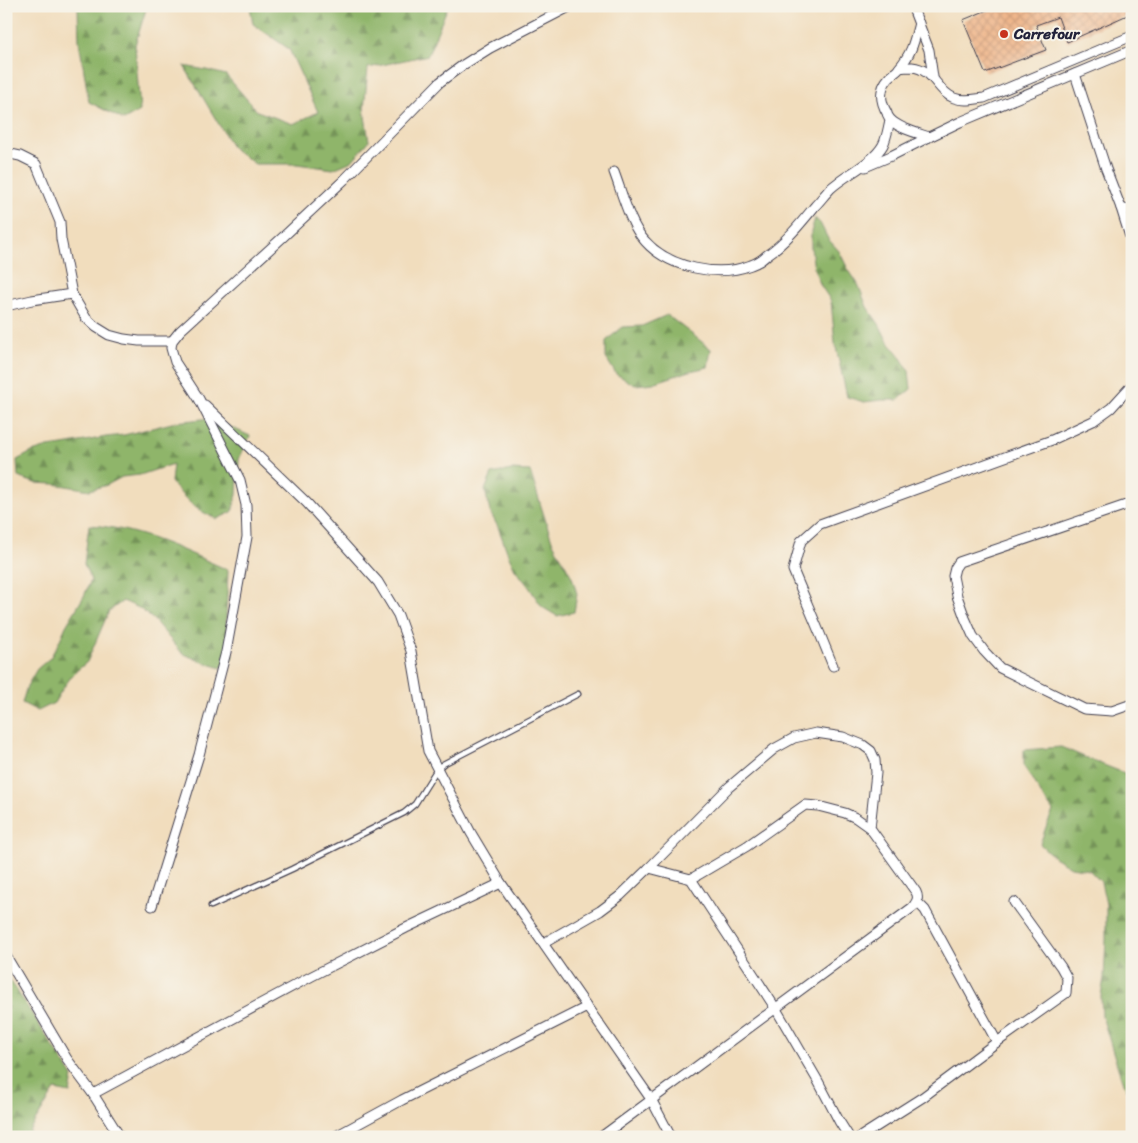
<svg xmlns="http://www.w3.org/2000/svg" width="1138" height="1143" font-family="Sriracha,sans-serif">
  <style>
    .forest { fill: url(#forest-firs); stroke: #586c52 }
    .building { fill: url(#building-cross-hatch) }
    .lines { fill: none; stroke-linecap: round; stroke-linejoin: round }
    .lane-casing { stroke: #413e4e; stroke-width: 7 }
    .street-casing { stroke: #413e4e; stroke-width: 11 }
    .lane { stroke: #fff; stroke-width: 4.5 }
    .street { stroke: #fff; stroke-width: 9 }
    .poi-dot { fill: #c8321e; stroke: #f7f3e8; stroke-width: 2 }
    .labels { text-anchor: middle; stroke-width: 4; stroke-linejoin: round; paint-order: stroke }
    .poi-label { font-size: 15px; font-weight: bold; fill: #22223b; stroke: #f7f3e8; text-anchor: start }
  </style>
  <defs>
    <pattern id="forest-firs" width="22" height="20" patternUnits="userSpaceOnUse" patternTransform="scale(1.25)"><rect width="22" height="20" fill="#8fb56a"/><path d="M5 1l3.5 6h-7zM16 11l3.5 6h-7z" fill="#749358"/></pattern>
    <pattern id="building-cross-hatch" width="8" height="8" patternUnits="userSpaceOnUse" patternTransform="scale(1.25)"><rect width="8" height="8" fill="#efb68b"/><path d="M0 0l8 8M0 8l8-8" fill="none" stroke="#cd9c79"/></pattern>
  </defs>
  <rect width="100%" height="100%" fill="#f7f3e8"/>
  <filter id="ink" filterUnits="userSpaceOnUse"><feTurbulence type="fractalNoise" baseFrequency=".02" numOctaves="2"/><feDisplacementMap in="SourceGraphic" scale="10" xChannelSelector="R" yChannelSelector="G"/><feConvolveMatrix kernelMatrix="1 2 1 2 8 2 1 2 1" color-interpolation-filters="sRGB"/></filter>
  <filter id="wash" filterUnits="userSpaceOnUse"><feTurbulence type="fractalNoise" baseFrequency=".0096" numOctaves="4" result="noise"/><feDisplacementMap in="SourceGraphic" scale="20" xChannelSelector="R" yChannelSelector="G"/><feGaussianBlur stdDeviation="1.12" result="paint"/><feColorMatrix in="noise" values="0 0 0 0 0 0 0 0 0 0 0 0 0 0 0 0 0 1.4 0 .05"/><feComposite in="paint" operator="in"/></filter>
  <g filter="url(#wash)">
    <rect width="100%" height="100%" fill="#f1ddbd"/>
    <g class="forest">
      <polygon points="75,6 147,6 135,45 140,111 124,120 89,102 79,41 78,8"/>
      <polygon points="250,6 448,6 428,55 368,68 364,110 369,141 352,161 333,169 297,164 255,164 233,148 184,66 206,70 226,75 257,111 293,124 318,112 289,49 253,24"/>
      <polygon points="815,218 820,223 828,239 839,251 848,269 858,284 867,307 879,324 887,340 899,355 909,371 911,389 898,400 882,400 864,402 847,397 835,343 831,301 821,286 814,269 811,248 811,232"/>
      <polygon points="667,315 711,349 708,367 690,371 653,383 635,385 616,374 606,358 606,341 622,327 642,326"/>
      <path d="M211,418L250,436L239,459L237,494L232,512L217,519C194,509 187,501 171,482L173,464L140,475L122,477L107,485L90,490L54,484L35,483L18,477L17,460L32,452L48,447L69,444L106,437L124,435L176,422Z"/>
      <polygon points="511,470 530,471 552,541 572,577 577,594 574,612 557,616 542,607 529,587 515,569 508,554 498,527 490,512 485,490 492,474"/>
      <path d="M89,525C139,528 182,550 228,570L226,620L229,640L233,657L221,668L200,661L182,653L153,619L139,608L123,601L109,611L87,662L74,673L63,688L54,703L38,711L22,703L27,686L37,669L50,658L59,642L66,626L84,596L91,580L84,564Z"/>
      <polygon points="1061,747 1096,762 1132,776 1132,1094 1124,1086 1118,1068 1102,1016 1101,996 1104,978 1106,940 1106,904 1101,882 1089,870 1071,867 1054,857 1040,844 1046,827 1053,811 1042,796 1034,781 1024,767 1024,750"/>
      <polygon points="6,974 73,1077 70,1093 55,1090 30,1129 28,1137 6,1137"/>
    </g>
    <g id="blocks">
      <polygon class="building" points="997,6 1132,6 1132,13 1067,42 1058,17 1036,25 1046,50 985,73 963,20"/>
    </g>
  </g>
  <g filter="url(#ink)">
    <use href="#blocks" fill-opacity="0" stroke="#413e4e" stroke-width="1"/>
    <g class="lines">
      <g class="lane-casing">
        <polyline id="lane" points="211,906 292,869 404,813 415,804 437,769 443,764 578,694"/>
      </g>
      <g class="street-casing">
        <g id="street">
          <polyline points="912,6 929,50 933,77"/>
          <path d="M1132,36L984,98C975,99 964,102 954,98C936,91 934,69 912,67C908,67 904,67 900,68C899,69 896,72 894,73C880,84 878,98 887,113C887,115 890,119 891,120C900,129 917,133 929,137L960,122L1132,50"/>
          <path d="M899,68C912,53 914,42 919,23"/>
          <polyline points="1075,74 1106,169 1121,208 1132,243"/>
          <polyline points="6,153 20,156 36,164 60,222 61,239 72,294 86,318 96,327 109,335 124,339 139,341 172,341"/>
          <polyline points="865,167 891,156 929,137"/>
          <path d="M614,172C622,193 630,225 645,241C669,268 718,278 751,265C757,263 763,259 767,255C785,243 801,223 815,206C820,201 825,194 830,189C845,175 873,163 883,145C887,137 888,128 890,120"/>
          <polyline points="1121,208 1132,211"/>
          <polyline points="6,306 32,300 72,294"/>
          <polyline points="205,405 307,503 378,582 398,615 411,651 428,751 471,833 501,883 651,1099 671,1137"/>
          <polyline points="1132,503 959,562 955,568 953,576 957,596 965,618 973,636 984,651 1000,668 1084,709 1112,711 1132,704"/>
          <polyline points="833,666 820,634 793,570 801,541 820,524 1052,440 1093,421 1111,408 1132,385"/>
          <polyline points="649,868 729,787 774,749 794,738 816,733 843,737 863,745 871,751 875,760 876,773 870,828"/>
          <polyline points="917,902 925,910 997,1042"/>
          <polyline points="152,906 199,755 226,652 247,537 246,505 240,480 199,399 175,362 171,348 172,341 180,331 283,237 344,180 440,82 463,65 490,48 571,6"/>
          <polyline points="544,943 600,911 620,896 649,868 691,879 776,1009 818,1081 839,1121 849,1137"/>
          <polyline points="6,956 67,1059 93,1094 120,1137"/>
          <polyline points="93,1094 312,976 406,928 501,883"/>
          <polyline points="334,1137 402,1100 587,1007"/>
          <path d="M601,1137L913,907C917,901 919,898 916,892L870,828L856,818L845,813L818,806L805,805L747,846L691,879"/>
          <polyline points="860,1137 923,1097 997,1042 1066,993 1067,978 1061,967 1014,902"/>
        </g>
      </g>
      <use href="#lane" class="lane"/>
      <use href="#street" class="street"/>
    </g>
  </g>
  <circle class="poi-dot" cx="1004" cy="34" r="5"/>
  <g class="labels">
    <g class="poi-label">
      <text x="1014" y="39">Carrefour</text>
    </g>
  </g>
  <rect width="1138" height="1143" fill="none" stroke="#f7f3e8" stroke-width="25"/>
</svg>
